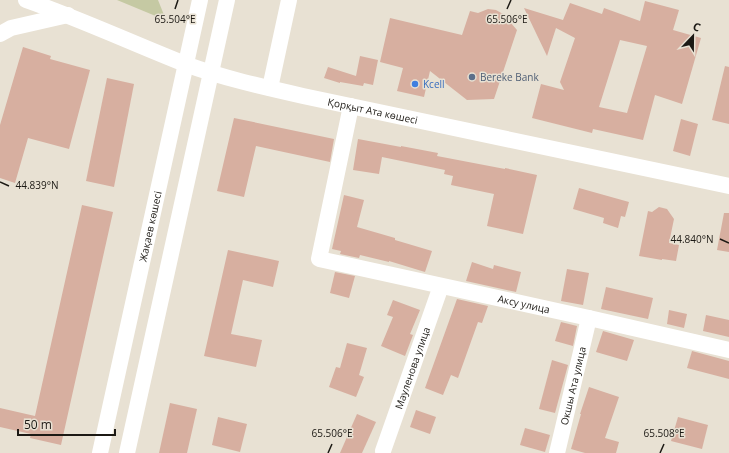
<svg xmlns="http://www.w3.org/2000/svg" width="729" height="453" font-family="'Open Sans',sans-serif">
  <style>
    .green { fill: #c5c9a3 }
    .building { fill: #d7afa0; fill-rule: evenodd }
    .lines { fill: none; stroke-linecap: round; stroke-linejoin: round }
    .minor { stroke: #fff; stroke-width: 16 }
    .ticks { fill: none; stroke: #1c1914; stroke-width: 1.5 }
    .service-dot { fill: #5c6f8a; stroke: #e8e1d3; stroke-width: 1.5 }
    .shop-dot { fill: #3f7fe0; stroke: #e8e1d3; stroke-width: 1.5 }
    .labels { text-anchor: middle; stroke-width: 3; stroke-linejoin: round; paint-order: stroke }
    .service-label { font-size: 10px; fill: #4e5e75; stroke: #e8e1d3; text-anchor: start }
    .shop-label { font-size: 10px; fill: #366cbe; stroke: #e8e1d3; text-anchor: start }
    .street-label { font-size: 10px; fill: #1c1914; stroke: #e8e1d3 }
    .ticks-label { font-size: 10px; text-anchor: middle; fill: #1c1914; stroke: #e8e1d3; stroke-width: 3; stroke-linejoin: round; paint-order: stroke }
  </style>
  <rect width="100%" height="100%" fill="#e8e1d3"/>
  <polygon class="green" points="117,0 158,0 164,15 158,17"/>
  <g class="building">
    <path d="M645,1L679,10L673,30L701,38L682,104L655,95L643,140L593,129L592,133L532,118L541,84L564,90L560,82L575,38L556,28L547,56L524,8L563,20L570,3L602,14L604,8L640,21ZM620,40L647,46L627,113L599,107Z"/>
    <polygon points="488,9 496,10 503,14 517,30 494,99 467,100 430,71 424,97 397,91 403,68 380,62 390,18 462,35 470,11 478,13"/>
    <polygon points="23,47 51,56 50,59 90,70 69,149 28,138 15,183 0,178 0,125"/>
    <polygon points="360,56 378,60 373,85 364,83 363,86 340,82 340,83 324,78 328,67 356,76"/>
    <polygon points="725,66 729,67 729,124 712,120"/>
    <polygon points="107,78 134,84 114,187 86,181"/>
    <polygon points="234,118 334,139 330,162 256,146 244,197 217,191"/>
    <polygon points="681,119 698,124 690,156 673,151"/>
    <polygon points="358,139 401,147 401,146 438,153 437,156 505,169 505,168 537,175 523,234 487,226 494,194 451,185 453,176 444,174 445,170 382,157 379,174 353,170"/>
    <polygon points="579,188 629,202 625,217 621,216 618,228 603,223 604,218 573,209"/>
    <polygon points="344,195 364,200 357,227 395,238 395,240 432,251 425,272 389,261 389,262 360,255 359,258 340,254 341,251 332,249"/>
    <polygon points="82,205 113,212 61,445 30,438 31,434 0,427 0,408 35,416"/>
    <polygon points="659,207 667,209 674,219 669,243 679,245 676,261 662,259 662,260 639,256 648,211 652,212"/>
    <polygon points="724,213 729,213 729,252 717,250"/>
    <polygon points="228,250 279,261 273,287 243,280 231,334 262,340 256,367 204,356"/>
    <polygon points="472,262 493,269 494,265 521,272 516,292 466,281"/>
    <polygon points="567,269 589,273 583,305 561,301"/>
    <polygon points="335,272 355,276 349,298 330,293"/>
    <polygon points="606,287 653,298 648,319 601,309"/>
    <polygon points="457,299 488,306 482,323 478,322 458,378 451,375 443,395 425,388"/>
    <polygon points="393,300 420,310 410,334 413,335 405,356 381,346 393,317 387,315"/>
    <polygon points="669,310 687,314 684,328 667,324"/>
    <polygon points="706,315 729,320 729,337 703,331"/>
    <polygon points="561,322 577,326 573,346 555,341"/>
    <polygon points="603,331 634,340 627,361 596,352"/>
    <polygon points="347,343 367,348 359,375 364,377 356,397 329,387 336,367 340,368"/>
    <polygon points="692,351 729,361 729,379 687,368"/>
    <polygon points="552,360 568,365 555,413 539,409"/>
    <polygon points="589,387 619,397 605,438 619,442 616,453 585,453 571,449 581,414 580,414"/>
    <polygon points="170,403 197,409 187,453 159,453"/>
    <polygon points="416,410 436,417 430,434 410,427"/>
    <polygon points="357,414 376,422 362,453 340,453"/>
    <polygon points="218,417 247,424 240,452 212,445"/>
    <polygon points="678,417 708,425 702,449 671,441"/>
    <polygon points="525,428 550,435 545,452 520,445"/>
  </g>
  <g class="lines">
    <g class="minor">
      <path id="s1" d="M26,0C80,19 132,43 185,64C223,78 263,87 303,96L729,186"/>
      <polyline points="0,34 11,28 68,15"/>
      <polyline points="270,88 289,0"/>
      <path id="s2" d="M351,106L319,259L589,318L729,350"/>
      <path id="s3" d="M383,451L441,286"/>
      <path id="s4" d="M100,453L200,0"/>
      <polyline points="127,453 227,0"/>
      <path id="s5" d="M557,453L589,318"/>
    </g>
  </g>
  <path class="ticks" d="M175,9L178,0M507,9L511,0M0,182L9,186M720,239L729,243M328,453L332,444M660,453L664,444"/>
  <circle class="service-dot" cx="472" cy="77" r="4"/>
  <circle class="shop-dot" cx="415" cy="84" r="4"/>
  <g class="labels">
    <g class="service-label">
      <text x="480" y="81">Bereke Bank</text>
    </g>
    <g class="shop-label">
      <text x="423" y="88">Kcell</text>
    </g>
    <g class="street-label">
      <text dy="4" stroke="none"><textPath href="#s1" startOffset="365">Қорқыт Ата көшесі</textPath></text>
      <text dy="4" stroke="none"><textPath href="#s4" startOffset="232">Жақаев көшесі</textPath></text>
      <text dy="4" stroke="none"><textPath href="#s2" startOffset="366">Аксу улица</textPath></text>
      <text dy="4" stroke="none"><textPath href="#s3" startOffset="88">Мауленова улица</textPath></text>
      <text dy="4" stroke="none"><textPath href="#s5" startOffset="69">Окшы Ата улица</textPath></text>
    </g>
  </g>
  <g class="ticks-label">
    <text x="175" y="23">65.504°E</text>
    <text x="507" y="23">65.506°E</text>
    <text x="37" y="189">44.839°N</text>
    <text x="692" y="243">44.840°N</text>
    <text x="332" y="437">65.506°E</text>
    <text x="664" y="437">65.508°E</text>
  </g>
  <g transform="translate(693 36) rotate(22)" stroke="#e8e1d3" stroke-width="3" paint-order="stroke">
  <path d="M0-3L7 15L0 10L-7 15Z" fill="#1c1914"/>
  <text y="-6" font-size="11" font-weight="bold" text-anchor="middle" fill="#1c1914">С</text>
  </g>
  <path d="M18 429v6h97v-6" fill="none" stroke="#1c1914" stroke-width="2"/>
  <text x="24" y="429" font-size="12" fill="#1c1914" stroke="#e8e1d3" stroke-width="3" paint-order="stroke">50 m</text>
</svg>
